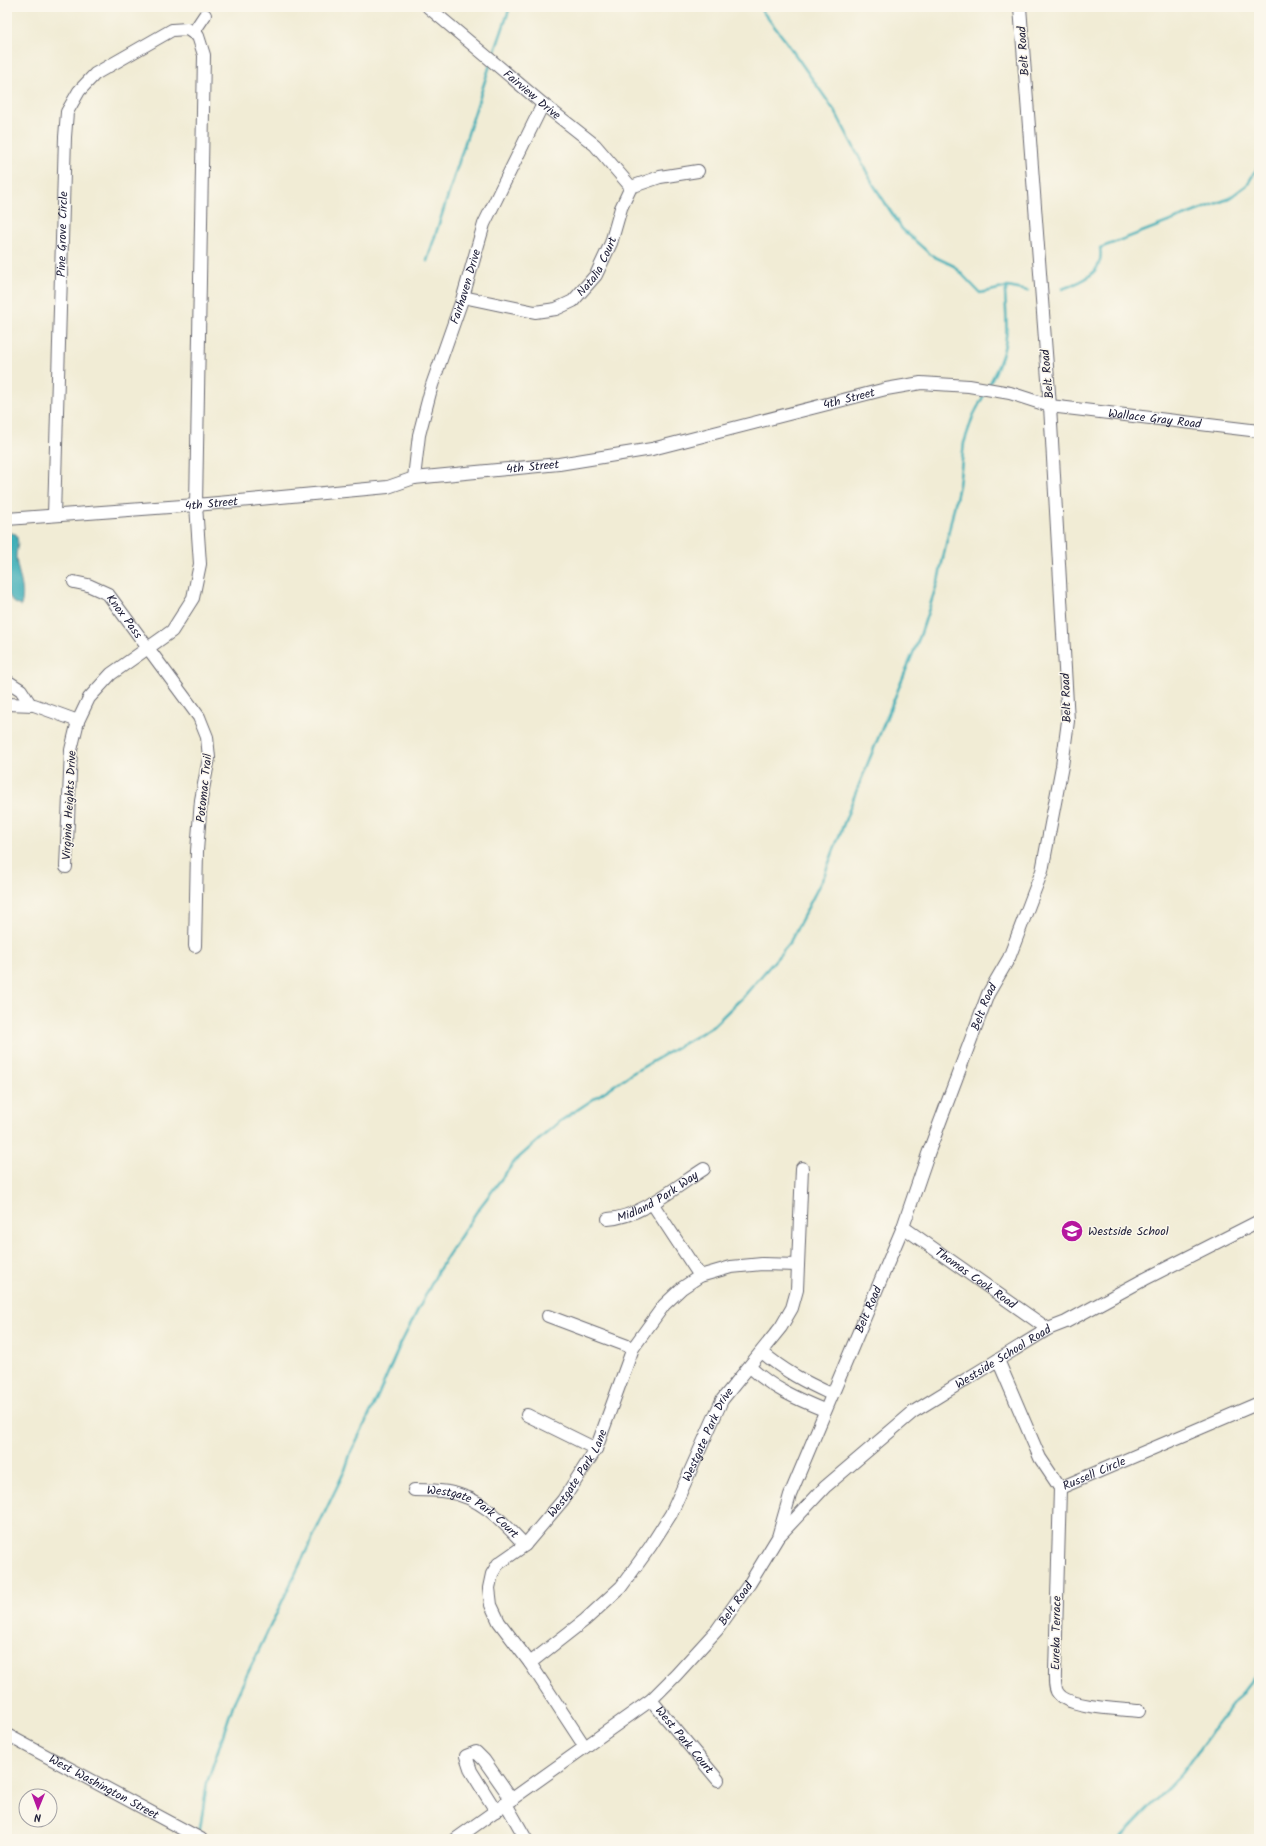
<svg xmlns="http://www.w3.org/2000/svg" width="1266" height="1846" font-family="Kalam,sans-serif">
  <style>
    .water { fill: #3daeb7; stroke: #306879 }
    .lines { fill: none; stroke-linecap: round; stroke-linejoin: round }
    .stream { stroke: #3daeb7; stroke-width: 2.5 }
    .minor-casing { stroke: #6a6971; stroke-width: 14 }
    .minor { stroke: #fff; stroke-width: 12 }
    .labels { text-anchor: middle; stroke-width: 3; stroke-linejoin: round; paint-order: stroke }
    .street-label { font-size: 12px; fill: #22223b; stroke: #fbf7ec }
    .poi-label { font-size: 12px; fill: #22223b; stroke: #fbf7ec; text-anchor: start }
  </style>
  <rect width="100%" height="100%" fill="#fbf7ec"/>
  <filter id="ink" filterUnits="userSpaceOnUse"><feTurbulence type="fractalNoise" baseFrequency=".025" numOctaves="2"/><feDisplacementMap in="SourceGraphic" scale="8" xChannelSelector="R" yChannelSelector="G"/><feConvolveMatrix kernelMatrix="1 2 1 2 8 2 1 2 1" color-interpolation-filters="sRGB"/></filter>
  <filter id="wash" filterUnits="userSpaceOnUse"><feTurbulence type="fractalNoise" baseFrequency=".012" numOctaves="4" result="noise"/><feDisplacementMap in="SourceGraphic" scale="16" xChannelSelector="R" yChannelSelector="G"/><feGaussianBlur stdDeviation="0.9" result="paint"/><feColorMatrix in="noise" values="0 0 0 0 0 0 0 0 0 0 0 0 0 0 0 0 0 1.4 0 .05"/><feComposite in="paint" operator="in"/></filter>
  <g filter="url(#wash)">
    <rect width="100%" height="100%" fill="#f1ecd5"/>
    <path class="water" d="M7,532L16,534C20,546 16,547 16,558C18,575 26,589 21,606C17,604 13,603 11,599C3,587 7,547 7,532Z"/>
    <g class="lines">
      <g class="stream">
        <polyline points="759,7 785,40 836,113 873,184 902,229 931,255 954,266 980,293 1008,287 1028,291"/>
        <polyline points="493,57 510,7"/>
        <polyline points="427,261 490,65"/>
        <path d="M1062,289C1082,282 1105,273 1100,248L1228,199L1247,185L1259,165"/>
        <path d="M989,385C1009,347 1008,335 1005,293L1008,287"/>
        <polyline points="199,1835 207,1783 234,1702 345,1470 351,1452 374,1405 400,1345 438,1271 477,1211 515,1161 559,1122 631,1074 712,1027 744,996 789,944 824,876 854,797 920,636 938,581 959,485 964,443 973,416 985,393"/>
        <polyline points="1119,1839 1179,1777 1215,1727 1259,1670"/>
      </g>
    </g>
  </g>
  <g filter="url(#ink)">
    <g class="lines">
      <g class="minor-casing">
        <g id="minor">
          <path id="s1" d="M428,7L543,104L595,145L631,187"/>
          <polyline points="193,33 205,15"/>
          <path id="s2" d="M463,297L535,312L556,309L573,301L596,275L611,243L621,208L631,187L660,177L698,171"/>
          <path id="s3" d="M414,478L419,435L432,385L463,297L484,224L543,104"/>
          <path id="s4" d="M54,515L65,137L67,112L79,91L95,74L172,30L187,29L198,36L204,55L196,505L200,564L193,598L172,631L111,674L89,698L78,721L71,750L66,867"/>
          <path id="s5" d="M7,519L196,505L388,487L414,478L559,464L652,449L886,389L921,383L969,386L1010,393L1050,406L1259,431"/>
          <path id="s6" d="M74,582L88,585L108,594L199,717L207,737L209,758L201,800L197,851L195,946"/>
          <polyline points="7,681 21,690 30,704"/>
          <polyline points="7,704 34,705 78,721"/>
          <polyline points="652,1203 700,1276"/>
          <path id="s7" d="M608,1219C641,1217 677,1186 704,1169"/>
          <path id="s8" d="M903,1227L1048,1329"/>
          <polyline points="548,1316 633,1348"/>
          <path d="M762,1352C784,1371 805,1382 831,1394"/>
          <polyline points="998,1360 1040,1458 1060,1488"/>
          <path d="M750,1367C772,1388 797,1399 824,1410"/>
          <polyline points="527,1415 596,1449"/>
          <path d="M1060,1488L1055,1672C1055,1678 1054,1688 1058,1693C1067,1708 1122,1709 1139,1711"/>
          <path id="s9" d="M1060,1488L1259,1403"/>
          <path id="s10" d="M414,1490C425,1490 437,1490 448,1492C481,1497 503,1522 525,1545"/>
          <path id="s11" d="M780,1535L825,1487L913,1412L1048,1329L1066,1322L1145,1279L1259,1221"/>
          <path id="s12" d="M530,1663L585,1620L621,1587L650,1547L671,1514L722,1400L781,1327L792,1308L797,1290L802,1168"/>
          <path id="s13" d="M651,1700L718,1780"/>
          <path id="s14" d="M7,1735L201,1839"/>
          <path id="s15" d="M585,1747L530,1663L499,1622L491,1605L489,1588L492,1574L498,1564L525,1545L563,1500L596,1449L633,1348L664,1305L682,1288L700,1276L731,1267L762,1264L798,1265"/>
          <polyline points="506,1804 526,1839"/>
          <polyline points="496,1811 471,1771 466,1756 476,1752 484,1760 512,1800"/>
          <path id="s16" d="M456,1839L651,1700L676,1675L717,1630L750,1583L778,1537L790,1495L903,1227L928,1154L988,994L1009,958L1042,871L1062,766L1068,721L1050,406L1020,7"/>
        </g>
      </g>
      <use href="#minor" class="minor"/>
    </g>
  </g>
  <defs>
    <g id="school-disc" transform="scale(1.15)"><circle r="9.5" fill="#b5179e" stroke="#fbf7ec"/><path d="M0-5L7-2L0 1L-7-2ZM-4 1L0 2.5L4 1V4Q0 6-4 4Z" fill="#fff"/></g>
  </defs>
  <g fill-rule="evenodd">
    <use href="#school-disc" x="1072" y="1231"/>
  </g>
  <g class="labels">
    <g class="street-label">
      <text transform="translate(1023 51) rotate(-94)" y="4">Belt Road</text>
      <text dy="4" stroke="none"><textPath href="#s1" startOffset="136">Fairview Drive</textPath></text>
      <text dy="4" stroke="none"><textPath href="#s4" startOffset="281">Pine Grove Circle</textPath></text>
      <text dy="4" stroke="none"><textPath href="#s2" startOffset="156">Natalia Court</textPath></text>
      <text dy="4" stroke="none"><textPath href="#s3" startOffset="199">Fairhaven Drive</textPath></text>
      <text transform="translate(1047 374) rotate(-95)" y="4">Belt Road</text>
      <text dy="4" stroke="none"><textPath href="#s5" startOffset="853">4th Street</textPath></text>
      <text dy="4" stroke="none"><textPath href="#s5" startOffset="1164">Wallace Gray Road</textPath></text>
      <text dy="4" stroke="none"><textPath href="#s5" startOffset="529">4th Street</textPath></text>
      <text dy="4" stroke="none"><textPath href="#s5" startOffset="205">4th Street</textPath></text>
      <text dy="4" stroke="none"><textPath href="#s6" startOffset="64">Knox Pass</textPath></text>
      <text transform="translate(1066 698) rotate(-92)" y="4">Belt Road</text>
      <text transform="translate(204 788) rotate(-84)" y="4">Potomac Trail</text>
      <text transform="translate(69 805) rotate(-87)" y="4">Virginia Heights Drive</text>
      <text dy="4" stroke="none"><textPath href="#s16" startOffset="1016">Belt Road</textPath></text>
      <text dy="4" stroke="none"><textPath href="#s7" startOffset="55">Midland Park Way</textPath></text>
      <text dy="4" stroke="none"><textPath href="#s8" startOffset="89">Thomas Cook Road</textPath></text>
      <text dy="4" stroke="none"><textPath href="#s16" startOffset="692">Belt Road</textPath></text>
      <text dy="4" stroke="none"><textPath href="#s11" startOffset="287">Westside School Road</textPath></text>
      <text dy="4" stroke="none"><textPath href="#s12" startOffset="295">Westgate Park Drive</textPath></text>
      <text dy="4" stroke="none"><textPath href="#s15" startOffset="336">Westgate Park Lane</textPath></text>
      <text dy="4" stroke="none"><textPath href="#s9" startOffset="37">Russell Circle</textPath></text>
      <text dy="4" stroke="none"><textPath href="#s10" startOffset="65">Westgate Park Court</textPath></text>
      <text dy="4" stroke="none"><textPath href="#s16" startOffset="368">Belt Road</textPath></text>
      <text transform="translate(1056 1633) rotate(-89)" y="4">Eureka Terrace</text>
      <text dy="4" stroke="none"><textPath href="#s13" startOffset="52">West Park Court</textPath></text>
      <text dy="4" stroke="none"><textPath href="#s14" startOffset="110">West Washington Street</textPath></text>
    </g>
    <g class="poi-label">
      <text x="1088" y="1235">Westside School</text>
    </g>
  </g>
  <rect width="1266" height="1846" fill="none" stroke="#fbf7ec" stroke-width="24"/>
  <g transform="translate(38 1808) rotate(181)"><circle r="19" fill="#fbf7ec" stroke="#a4a2a5"/>
  <path d="M0-3L7 15L0 10L-7 15Z" fill="#b5179e"/>
  <text y="-6" font-size="11" font-weight="bold" text-anchor="middle" fill="#22223b">N</text>
  </g>
</svg>
